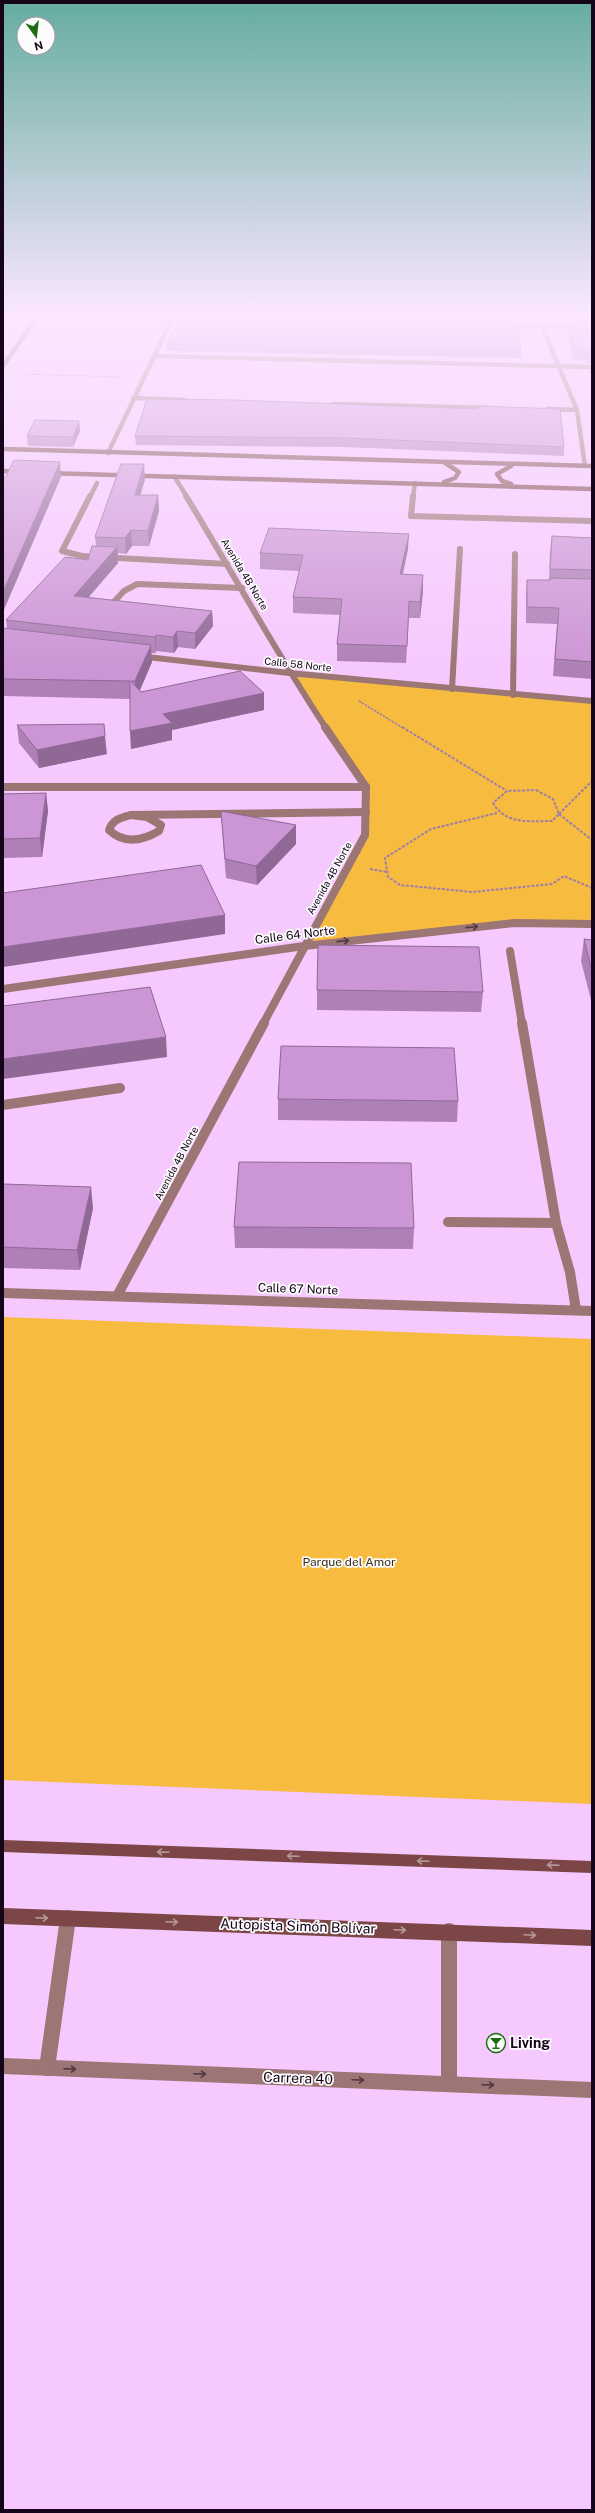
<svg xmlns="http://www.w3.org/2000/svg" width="595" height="2513" font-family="'Public Sans',sans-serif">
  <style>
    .green { fill: #f7bb40 }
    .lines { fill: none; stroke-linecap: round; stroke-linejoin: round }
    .path-far2 { stroke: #a07ea7; stroke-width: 1; stroke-dasharray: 2 1; stroke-linecap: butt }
    .path-far1 { stroke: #a07ea7; stroke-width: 1.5; stroke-dasharray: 2.5 1; stroke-linecap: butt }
    .path { stroke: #a07ea7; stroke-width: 2; stroke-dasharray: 3 1.5; stroke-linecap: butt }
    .service-far3 { stroke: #9c7675; stroke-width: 4.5 }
    .service-far2 { stroke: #9c7675; stroke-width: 6 }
    .service-far1 { stroke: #9c7675; stroke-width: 8 }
    .service { stroke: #9c7675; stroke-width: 10 }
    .minor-far4 { stroke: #9c7675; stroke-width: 4.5 }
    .minor-far3 { stroke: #9c7675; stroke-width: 6 }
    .minor-far2 { stroke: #9c7675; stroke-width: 8 }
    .minor-far1 { stroke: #9c7675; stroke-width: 10 }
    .minor { stroke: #9c7675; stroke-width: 16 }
    .secondary-far2 { stroke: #7b4645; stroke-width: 4.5 }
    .secondary-far1 { stroke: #7b4645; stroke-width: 12 }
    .secondary { stroke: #7b4645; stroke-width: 16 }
    .wall { fill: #af80b7 }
    .shaded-wall { fill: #8f6895 }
    .building { fill: #cc95d5; stroke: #8f6895 }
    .oneway { stroke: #523743 }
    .oneway2 { stroke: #b59897 }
    .labels { text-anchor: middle; stroke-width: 3.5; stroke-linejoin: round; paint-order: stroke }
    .far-street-label { font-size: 10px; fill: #16041a; stroke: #fcfcfc }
    .street-label { font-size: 12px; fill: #16041a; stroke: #fcfcfc }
    .park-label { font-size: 12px; fill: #3c2f19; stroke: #fcfcfc }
    .near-street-label { font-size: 14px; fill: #16041a; stroke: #fcfcfc }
    .near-poi-label { font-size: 14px; font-weight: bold; fill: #16041a; stroke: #fcfcfc; text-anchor: start }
  </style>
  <rect width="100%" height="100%" fill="#f6c9fe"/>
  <g class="green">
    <polygon points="289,673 592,701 592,924 554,922 304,946 365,835 366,787"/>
    <polygon points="3,1317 592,1339 592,1804 3,1780"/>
  </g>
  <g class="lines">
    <polyline class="path-far2" points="20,374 123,377"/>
    <polyline class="path-far1" points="359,701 403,728"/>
    <g class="path">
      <polyline points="402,727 507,791"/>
      <path d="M536,790L553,799L559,814L552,821C530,821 506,825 493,803L507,791Z"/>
      <polyline points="497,813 431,829 385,858 388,877 400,885 472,892 552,884 564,876 592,888"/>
      <polyline points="559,814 592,840"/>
      <polyline points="559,814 592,781"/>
      <polyline points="370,869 388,872"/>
    </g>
    <g class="service-far3">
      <polyline points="90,497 97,483"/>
      <polyline points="413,497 415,483"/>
    </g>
    <g class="service-far2">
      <polyline points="90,496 62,551 82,556 227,564"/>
      <polyline points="413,496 411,516 592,521"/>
      <polyline points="112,604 124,591 137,584 242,588"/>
      <polyline points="452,689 460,549"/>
      <polyline points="513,695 515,554"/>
    </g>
    <g class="service-far1">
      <polyline points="3,787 366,787"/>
      <path d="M131,815L147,817L161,825L159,831C142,841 124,844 109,830C113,819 121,818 131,815Z"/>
      <polyline points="131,815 366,812"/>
      <polyline points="510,951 522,1024"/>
    </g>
    <g class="service">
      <polyline points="522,1023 556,1223 570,1272 576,1310"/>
      <polyline points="3,1105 120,1088"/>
      <polyline points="448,1222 556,1223"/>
    </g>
    <g class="minor-far4">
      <polyline points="74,317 194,319"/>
      <polyline points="538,317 577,410 585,466"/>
      <polyline points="504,325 592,327"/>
      <polyline points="154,356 592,367"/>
      <polyline points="133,398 185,400"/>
      <polyline points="333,404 491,408"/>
      <polyline points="547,409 577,410"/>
      <polyline points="108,453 173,317"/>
      <polyline points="174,476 187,497"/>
    </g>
    <g class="minor-far3">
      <path d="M186,496C233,573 276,653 326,728"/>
      <polyline points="138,656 289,673 592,701"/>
    </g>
    <g class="minor-far2">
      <polyline points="3,989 304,946 514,923 592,924"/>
      <polyline points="263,1024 365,835 366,787 325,727"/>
    </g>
    <g class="minor-far1">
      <polyline points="3,1293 592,1311"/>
      <polyline points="117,1296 264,1023"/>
    </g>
    <g class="minor">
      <polyline points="449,1931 449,2084"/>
      <polyline points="3,2066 592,2090"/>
      <polyline points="47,2068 68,1918"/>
    </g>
    <g class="secondary-far2">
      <polyline points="3,366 37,317"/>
      <polyline points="3,449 592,466"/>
      <polyline points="511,466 497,474 502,481 511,484"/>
      <polyline points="3,471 21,472"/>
      <polyline points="47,473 592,489"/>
      <polyline points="444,482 455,478 459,472 445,463"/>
    </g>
    <polyline class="secondary-far1" points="3,1846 592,1867"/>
    <polyline class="secondary" points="3,1916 592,1938"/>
  </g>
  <g class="wall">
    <polygon points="569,323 592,323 592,379 590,371 591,364 588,363 587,360 573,359 568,332"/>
    <polygon points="167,344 521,351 521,358 167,351"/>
    <polygon points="147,399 564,447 564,456 343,447 136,445 135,436"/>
    <polygon points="79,421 80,431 73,447 28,446 27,436"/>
    <polygon points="145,479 140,495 158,495 159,511 149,546 132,546 126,554 118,553 118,563 88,597 212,611 213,626 195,649 178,647 174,653 156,651 156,653 151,653 152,662 140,690 141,692 264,693 264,710 172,730 172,740 131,749 130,699 3,696 3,628 7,628 6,620 88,560 96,546 95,537"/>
    <polygon points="552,536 592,538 592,679 553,676 557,624 526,623 526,596 527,580 549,580 550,552"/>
    <polygon points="408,549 403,574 423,591 420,618 409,618 406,663 337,661 337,644 340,615 293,613 293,597 299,571 260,569 260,553"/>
    <polygon points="17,725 107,754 39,768 19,743"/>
    <polygon points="46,793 48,811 42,857 3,858 3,794"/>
    <polygon points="221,811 296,844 257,885 226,878 222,829"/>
    <polygon points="584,939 592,940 592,1004 581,961"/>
    <polygon points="317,990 483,992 481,1012 317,1010"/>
    <polygon points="278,1099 458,1101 457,1122 278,1120"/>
    <polygon points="3,1184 93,1208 80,1270 3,1268"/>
    <polygon points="234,1227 414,1228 413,1249 235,1248"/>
  </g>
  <g class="shaded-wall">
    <polygon points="79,421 80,431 73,447 73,437"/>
    <polygon points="60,462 61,477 3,612 3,592"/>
    <polygon points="144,464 145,479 136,510 135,495"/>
    <polygon points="158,495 159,511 149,546 148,531"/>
    <polygon points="131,530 132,546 126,554 125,538"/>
    <polygon points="409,534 408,549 399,590 400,574"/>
    <polygon points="117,547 118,563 76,612 74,596"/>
    <polygon points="423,575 423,591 420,618 420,602"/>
    <polygon points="212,611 213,626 195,649 195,633"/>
    <polygon points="177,631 178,647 174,653 173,637"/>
    <polygon points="156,635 156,653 155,637"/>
    <polygon points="151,645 152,662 136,699 135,681"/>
    <polygon points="264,693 264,710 172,730 172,740 131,749 130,731 163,714"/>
    <polygon points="105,736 107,754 39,768 37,750"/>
    <polygon points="46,793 48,811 42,857 40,838"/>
    <polygon points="296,825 296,844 257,885 256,866"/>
    <polygon points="225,915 225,934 3,967 3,947"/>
    <polygon points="166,1037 167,1057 3,1079 3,1059"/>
    <polygon points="91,1187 93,1208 80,1270 77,1250"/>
  </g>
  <g class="building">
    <polygon points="182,317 356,319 516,323 521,351 167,344"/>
    <polygon points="569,323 592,323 592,355 589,354 588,351 574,350"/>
    <polygon points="147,399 234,400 478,409 478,406 560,409 564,447 343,438 135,436"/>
    <polygon points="35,420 79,421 73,437 27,436"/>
    <polygon points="14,460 60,462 3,592 3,478 5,478"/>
    <polygon points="121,464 144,464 135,495 158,495 148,531 131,530 125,538 95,537"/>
    <polygon points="269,528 409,534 400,574 423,575 420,602 409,601 407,646 337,644 342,599 293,597 303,555 260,553"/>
    <polygon points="552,536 592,538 592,570 550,569"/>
    <polygon points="92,546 117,547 74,596 212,611 195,633 177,631 173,637 156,635 155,637 6,620 65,557 88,560"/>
    <polygon points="550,578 592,579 592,662 555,659 559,608 527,607 527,580 550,580"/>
    <polygon points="3,628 151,645 135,681 131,681 141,692 240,671 264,693 163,714 172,723 130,731 130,681 3,679"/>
    <polygon points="104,724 105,736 37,750 17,725"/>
    <polygon points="46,793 40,838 3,839 3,794"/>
    <polygon points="221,811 296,825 256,866 225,859"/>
    <polygon points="201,865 225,915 3,947 3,893"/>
    <polygon points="584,939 592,940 592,971"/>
    <polygon points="318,945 479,947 483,992 317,990"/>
    <polygon points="150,987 166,1037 3,1059 3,1006"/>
    <polygon points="281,1046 454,1048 458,1101 278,1099"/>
    <polygon points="239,1162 411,1163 414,1228 234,1227"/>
    <polygon points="3,1184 91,1187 77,1250 3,1247"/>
  </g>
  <defs><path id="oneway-shaft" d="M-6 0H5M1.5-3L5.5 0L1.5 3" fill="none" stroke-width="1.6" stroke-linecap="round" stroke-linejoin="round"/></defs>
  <g class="oneway">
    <use href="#oneway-shaft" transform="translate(472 927) rotate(-6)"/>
    <use href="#oneway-shaft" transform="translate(343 941) rotate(-6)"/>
    <use href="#oneway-shaft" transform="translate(70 2069) rotate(2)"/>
    <use href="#oneway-shaft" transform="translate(200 2074) rotate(2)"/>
    <use href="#oneway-shaft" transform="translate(358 2080) rotate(2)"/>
    <use href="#oneway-shaft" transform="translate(488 2085) rotate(2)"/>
  </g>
  <g class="oneway2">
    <use href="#oneway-shaft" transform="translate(163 1852) rotate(-178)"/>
    <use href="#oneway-shaft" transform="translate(293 1856) rotate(-178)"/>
    <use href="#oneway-shaft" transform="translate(423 1861) rotate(-178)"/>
    <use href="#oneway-shaft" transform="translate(553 1865) rotate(-178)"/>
    <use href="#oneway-shaft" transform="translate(42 1918) rotate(2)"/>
    <use href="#oneway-shaft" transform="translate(172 1922) rotate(2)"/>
    <use href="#oneway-shaft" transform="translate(400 1930) rotate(2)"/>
    <use href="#oneway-shaft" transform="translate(530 1935) rotate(3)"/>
  </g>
  <linearGradient id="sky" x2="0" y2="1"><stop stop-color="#65aca0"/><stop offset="0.47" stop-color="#fbe7ff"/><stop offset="1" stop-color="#fbe7ff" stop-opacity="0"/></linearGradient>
  <rect width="595" height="668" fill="url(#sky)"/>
  <defs>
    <g id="bar-ring" transform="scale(1)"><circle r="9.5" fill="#fcfcfc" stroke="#1d6c11" stroke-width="1.5"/><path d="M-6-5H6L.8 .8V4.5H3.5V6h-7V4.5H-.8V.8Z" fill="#1d6c11"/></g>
  </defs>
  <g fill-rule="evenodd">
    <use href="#bar-ring" x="496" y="2043"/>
  </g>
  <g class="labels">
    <g class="far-street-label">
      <text transform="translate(245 574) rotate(59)" y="4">Avenida 4B Norte</text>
      <text transform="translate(298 664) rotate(6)" y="4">Calle 58 Norte</text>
      <text transform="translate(329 878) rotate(-61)" y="4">Avenida 4B Norte</text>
      <text transform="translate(176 1163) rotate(-62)" y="4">Avenida 4B Norte</text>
    </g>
    <g class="street-label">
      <text transform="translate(295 935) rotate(-7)" y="4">Calle 64 Norte</text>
      <text transform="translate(298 1289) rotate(2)" y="4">Calle 67 Norte</text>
    </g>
    <g class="park-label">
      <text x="349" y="1566">Parque del Amor</text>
    </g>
    <g class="near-street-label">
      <text transform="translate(298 1926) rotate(2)" y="5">Autopista Simón Bolívar</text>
      <text transform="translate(298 2078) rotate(2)" y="5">Carrera 40</text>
    </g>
    <g class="near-poi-label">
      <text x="510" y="2048">Living</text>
    </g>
  </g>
  <rect width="595" height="2513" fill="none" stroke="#16041a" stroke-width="8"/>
  <g transform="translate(36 36) rotate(165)"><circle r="19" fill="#fcfcfc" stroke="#a099a2"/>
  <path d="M0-3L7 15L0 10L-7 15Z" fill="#1d6c11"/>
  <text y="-6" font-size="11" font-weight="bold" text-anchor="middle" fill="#16041a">N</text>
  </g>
</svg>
